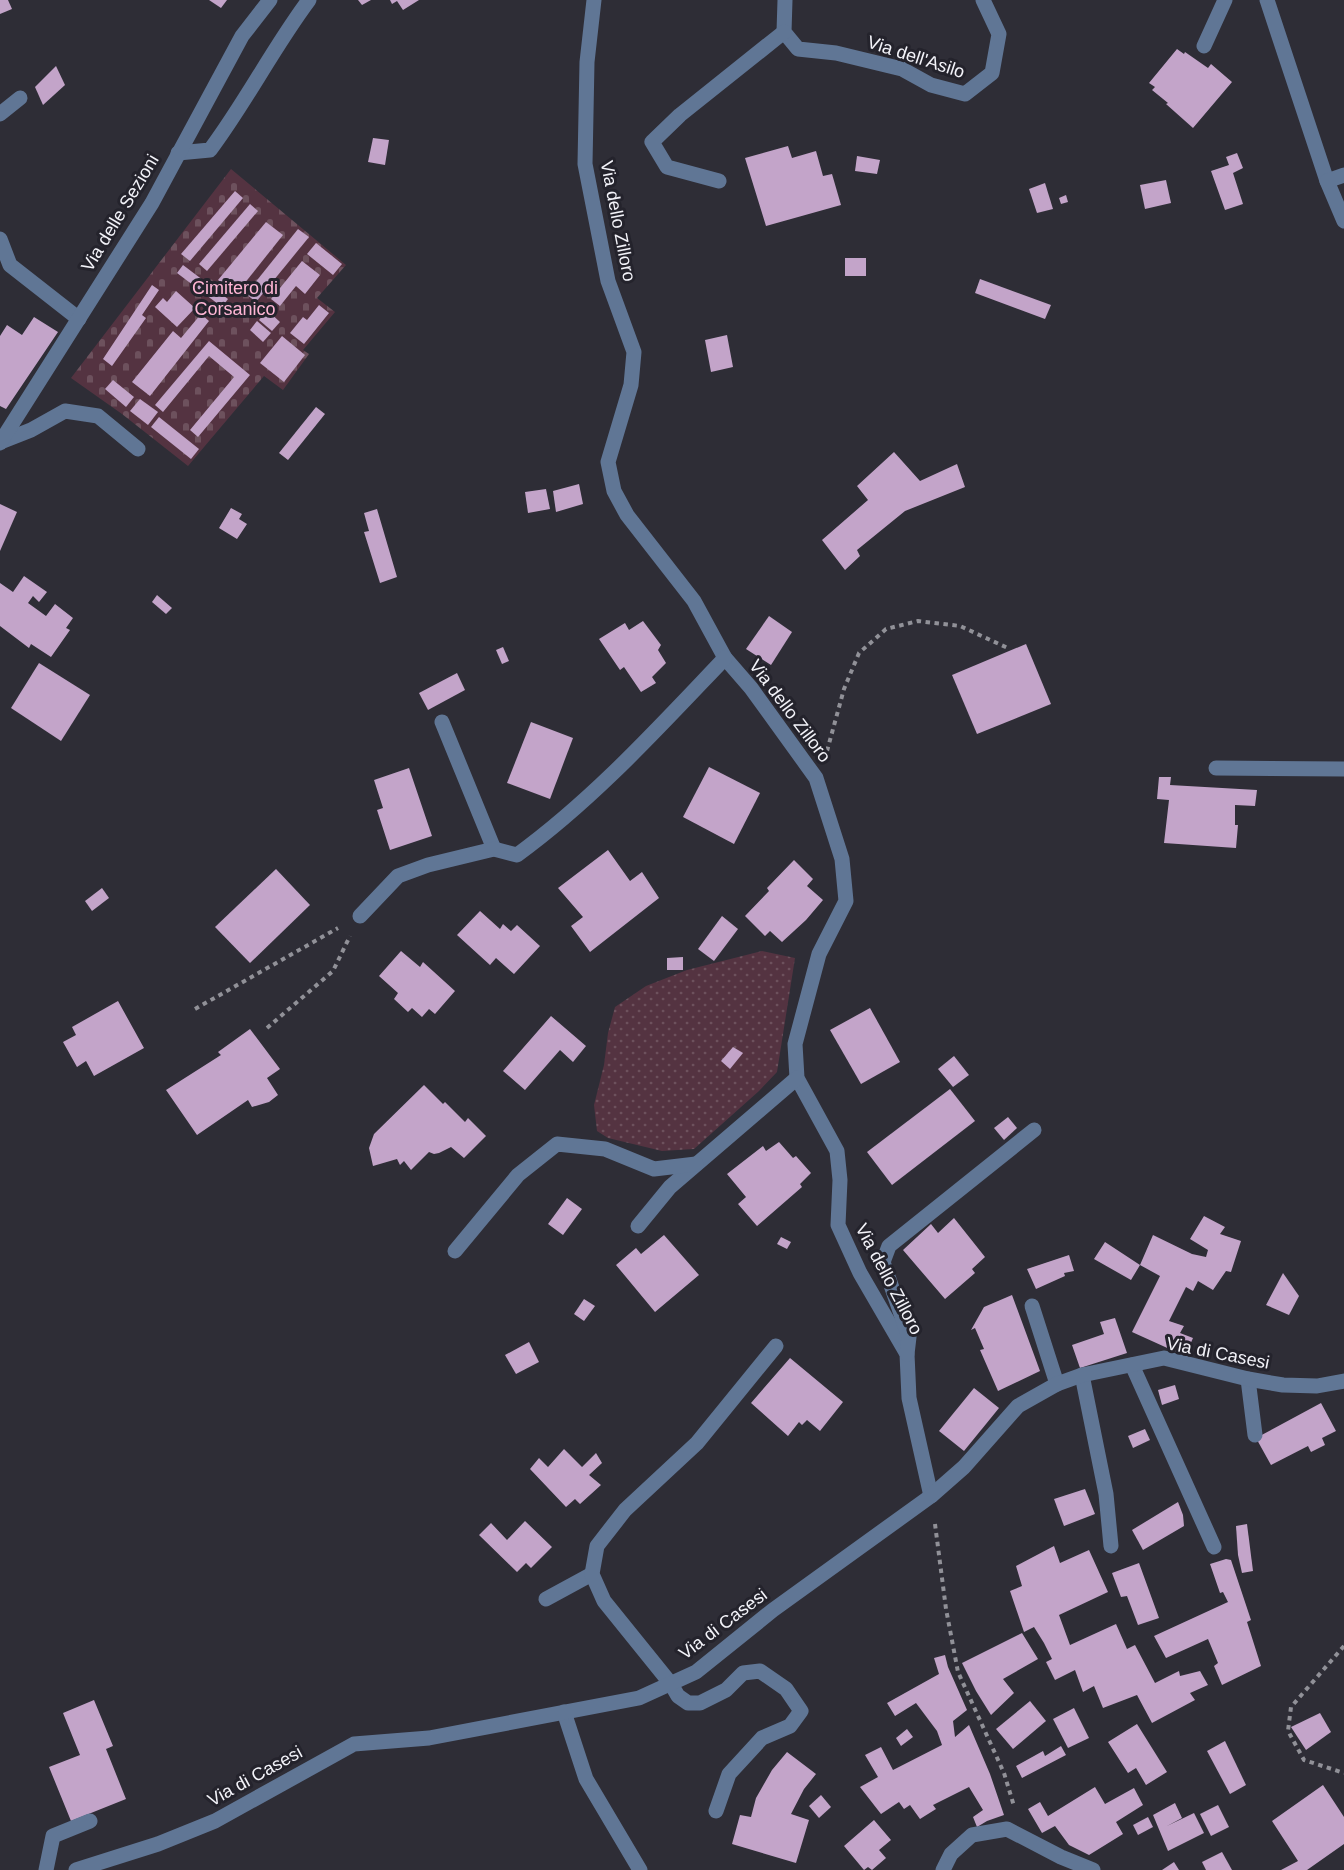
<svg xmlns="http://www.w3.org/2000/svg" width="1344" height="1870" font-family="Helvetica,sans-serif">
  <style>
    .grass { fill: url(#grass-dots) }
    .cemetery { fill: url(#cemetery-stones) }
    .building { fill: #c3a4c9 }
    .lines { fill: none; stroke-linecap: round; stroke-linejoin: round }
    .path { stroke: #919198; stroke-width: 4; stroke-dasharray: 4.5 4.5; stroke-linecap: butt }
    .minor { stroke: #607695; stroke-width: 15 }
    .labels { text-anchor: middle; stroke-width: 6; stroke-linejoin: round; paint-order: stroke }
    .street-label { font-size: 18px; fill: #f3f3f9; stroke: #24232c }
    .park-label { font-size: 18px; fill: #ffb6d5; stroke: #24232c }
  </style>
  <defs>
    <pattern id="grass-dots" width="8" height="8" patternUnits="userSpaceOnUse" patternTransform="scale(1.5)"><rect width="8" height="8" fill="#543341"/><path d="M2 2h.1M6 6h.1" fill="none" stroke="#6d515d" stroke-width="1.8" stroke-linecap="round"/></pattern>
    <pattern id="cemetery-stones" width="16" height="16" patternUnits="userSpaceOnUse" patternTransform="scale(1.5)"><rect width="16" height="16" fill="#543341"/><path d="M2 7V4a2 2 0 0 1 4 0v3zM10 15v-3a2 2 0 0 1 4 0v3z" fill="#6d515d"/></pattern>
  </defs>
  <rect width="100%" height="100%" fill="#2e2d36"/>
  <polygon class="grass" points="762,951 795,958 777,1072 759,1091 694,1149 662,1151 608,1138 597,1131 594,1105 604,1065 608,1033 615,1007 646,986 687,970"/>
  <polygon class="cemetery" points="231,169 346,265 317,298 335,312 303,350 309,354 283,390 264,376 188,466 122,414 71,378"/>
  <g class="building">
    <polygon points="0,0 8,0 12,9 0,14"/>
    <polygon points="209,0 227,0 221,8"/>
    <polygon points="358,0 371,0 362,5"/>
    <polygon points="390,0 419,0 403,10 397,1 392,4"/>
    <polygon points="1177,49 1184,54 1185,52 1208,68 1211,64 1232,82 1193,128 1166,104 1168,103 1152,90 1155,87 1149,83"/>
    <polygon points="56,66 65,85 43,105 35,87"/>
    <polygon points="373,138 389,140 385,165 368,162"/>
    <polygon points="788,146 792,158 816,151 823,176 832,174 841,205 766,226 745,158"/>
    <polygon points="1237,153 1243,168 1233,173 1243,204 1225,210 1211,171 1229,165 1226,157"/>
    <polygon points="857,156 880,160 877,174 855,171"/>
    <polygon points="1166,180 1171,203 1145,209 1140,185"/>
    <polygon points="1045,183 1053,209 1037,213 1029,189"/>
    <polygon points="235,191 243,198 190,261 181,254"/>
    <polygon points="1066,195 1068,202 1061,204 1059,198"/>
    <polygon points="250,204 258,211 207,271 199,264"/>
    <polygon points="266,222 283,235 236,294 218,280"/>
    <polygon points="298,229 309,237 256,302 246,294"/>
    <polygon points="316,243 342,264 333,275 307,254"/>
    <rect x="845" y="258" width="21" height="18"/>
    <polygon points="302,261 320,275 305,294 296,286 280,306 271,299"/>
    <polygon points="183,265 228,299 222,307 177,273"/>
    <polygon points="980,279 1051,305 1045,319 975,293"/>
    <polygon points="152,285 159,290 142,315 146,318 112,366 103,359"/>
    <polygon points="176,291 195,308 177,327 155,307 163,298 167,302"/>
    <polygon points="319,305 329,313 304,344 290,333 303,317 307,320"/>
    <polygon points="267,310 280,322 272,331 259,320"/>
    <polygon points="201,314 209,321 150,396 132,382 173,331 181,338"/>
    <polygon points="34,317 58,332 6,409 0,406 0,336 7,325 22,335"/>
    <polygon points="257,321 271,333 263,342 250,330"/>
    <polygon points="727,335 733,367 711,372 705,340"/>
    <polygon points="282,336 305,355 284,382 260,363"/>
    <polygon points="209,341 250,375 198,437 190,430 234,377 209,356 163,412 155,405"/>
    <polygon points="113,380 134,397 126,407 105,389"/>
    <polygon points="140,399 158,412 148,425 130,411"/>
    <polygon points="316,407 325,414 288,460 279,453"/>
    <polygon points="159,417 199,449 191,459 151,427"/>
    <polygon points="894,452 920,481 957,464 965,487 905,511 857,550 860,556 845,570 822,540 868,500 857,486"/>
    <polygon points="579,484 583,504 556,512 553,491"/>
    <polygon points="546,489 550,509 528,513 525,492"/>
    <polygon points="0,504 17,512 0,551"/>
    <polygon points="231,508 242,514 239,519 247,524 237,539 219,528"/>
    <polygon points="377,509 397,577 380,583 364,532 369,531 364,513"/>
    <polygon points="24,576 47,592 39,602 33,596 28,603 46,616 55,604 73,618 66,628 70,630 51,657 31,644 29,648 0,626 0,583 13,592"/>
    <polygon points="157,595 172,608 166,614 152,602"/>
    <polygon points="769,616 792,632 771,665 746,649"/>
    <polygon points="643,621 661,645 658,650 666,663 652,677 656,683 641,692 624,667 620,670 599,639 625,623 629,630"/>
    <polygon points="1026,644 1051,704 977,734 952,675"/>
    <polygon points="503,647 509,661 502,664 496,650"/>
    <polygon points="39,663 90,695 61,741 11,708"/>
    <polygon points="457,673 465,690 428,710 419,693"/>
    <polygon points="531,722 573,738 550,799 507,783"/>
    <polygon points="709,767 760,793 734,844 683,817"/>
    <polygon points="409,768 432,836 390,850 377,810 383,808 374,780"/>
    <polygon points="1159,777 1171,777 1170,785 1257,790 1255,806 1235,805 1235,825 1238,825 1236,848 1164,843 1169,800 1157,799"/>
    <polygon points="608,850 630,881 642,872 659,898 590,952 571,926 583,917 558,888"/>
    <polygon points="794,860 813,879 807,886 823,900 806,920 782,942 770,931 765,936 745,916 769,891 767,888"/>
    <polygon points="276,869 310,905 250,963 215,927"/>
    <polygon points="102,888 109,898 92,911 85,901"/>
    <polygon points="480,911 500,929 503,924 511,931 517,925 540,946 514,974 496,958 490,965 457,935"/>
    <polygon points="722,916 738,929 714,961 698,949"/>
    <polygon points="401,951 420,967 423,962 455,991 435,1014 429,1009 422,1017 412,1008 408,1012 394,999 398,993 379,976"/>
    <polygon points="683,957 683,970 667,970 667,958"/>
    <polygon points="118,1001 144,1048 94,1076 86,1061 77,1067 63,1042 76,1035 72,1027"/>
    <polygon points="870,1008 900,1062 861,1084 830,1030"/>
    <polygon points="551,1016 586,1046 573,1062 560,1050 525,1090 503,1071"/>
    <polygon points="250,1029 280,1069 267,1078 278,1095 269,1102 252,1107 248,1100 197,1135 166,1090 221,1055 218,1052"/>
    <polygon points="733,1047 743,1053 730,1069 721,1061"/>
    <polygon points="954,1056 969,1075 953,1087 938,1069"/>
    <polygon points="424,1085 443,1104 445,1102 465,1122 468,1118 486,1136 464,1158 451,1147 439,1153 434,1154 429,1152 411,1170 404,1161 400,1165 397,1159 373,1166 369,1148 374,1134"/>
    <polygon points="950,1089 975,1121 892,1185 867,1152"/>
    <polygon points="1008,1117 1017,1128 1004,1140 994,1128"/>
    <polygon points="779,1142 793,1158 796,1156 811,1173 800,1184 802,1187 757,1226 738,1204 746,1197 727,1174 763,1146 766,1151"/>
    <polygon points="567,1198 582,1209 563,1235 548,1224"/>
    <polygon points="1204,1216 1225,1227 1220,1234 1241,1241 1231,1272 1226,1271 1213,1290 1198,1281 1193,1291 1186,1287 1169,1321 1184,1326 1180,1333 1193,1338 1185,1356 1132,1332 1160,1276 1140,1265 1131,1280 1094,1259 1105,1242 1140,1265 1153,1235 1192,1254 1206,1257 1208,1250 1190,1239"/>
    <polygon points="954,1218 985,1257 972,1269 975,1273 945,1299 903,1250 931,1224 938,1233"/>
    <polygon points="664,1235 699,1275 655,1312 616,1265 636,1248 641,1254"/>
    <polygon points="781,1237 791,1242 787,1249 777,1244"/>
    <polygon points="1069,1255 1074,1271 1064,1273 1065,1276 1036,1289 1027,1269"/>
    <polygon points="1283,1273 1299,1296 1289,1315 1266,1305"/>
    <polygon points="1012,1295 1040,1371 998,1391 980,1350 984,1349 975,1328 971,1330 984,1307"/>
    <polygon points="584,1299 595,1306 584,1321 574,1314"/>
    <polygon points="1115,1318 1127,1353 1080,1368 1072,1345 1104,1334 1100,1322"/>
    <polygon points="529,1342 539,1362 516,1374 505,1355"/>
    <polygon points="790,1358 843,1402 820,1431 807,1420 802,1425 799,1422 788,1436 751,1403"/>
    <polygon points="1175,1385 1179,1399 1162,1405 1158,1390"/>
    <polygon points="974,1388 999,1408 964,1451 939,1431"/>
    <polygon points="1321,1403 1336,1431 1322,1438 1325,1445 1311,1452 1308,1446 1271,1465 1256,1438"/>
    <polygon points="1145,1429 1150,1440 1133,1448 1128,1436"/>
    <polygon points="564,1449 582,1467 596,1453 602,1463 589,1475 601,1485 580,1504 575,1499 566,1507 530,1469 539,1458 548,1467"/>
    <polygon points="1085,1489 1095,1514 1064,1526 1054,1499"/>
    <polygon points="1178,1502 1183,1515 1184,1526 1143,1550 1132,1530"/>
    <polygon points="525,1521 552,1547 531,1568 526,1563 517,1572 479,1535 491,1523 507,1540"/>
    <polygon points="1247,1524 1253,1571 1242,1573 1238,1555 1236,1526"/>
    <polygon points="1054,1546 1060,1563 1089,1550 1108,1592 1059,1615 1070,1645 1116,1624 1127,1649 1135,1645 1155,1683 1179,1671 1180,1676 1200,1671 1208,1685 1190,1693 1195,1700 1152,1723 1137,1695 1103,1708 1094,1686 1083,1692 1075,1670 1055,1680 1046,1662 1052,1659 1044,1643 1034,1627 1024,1632 1010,1591 1022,1586 1016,1566"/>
    <polygon points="1226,1559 1231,1560 1251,1620 1247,1622 1261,1666 1222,1685 1214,1666 1218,1663 1208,1639 1166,1658 1154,1636 1228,1602 1223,1592 1220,1593 1210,1564"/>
    <polygon points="1139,1563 1159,1618 1138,1625 1127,1596 1121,1597 1112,1573"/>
    <polygon points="1022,1633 1038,1659 1003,1679 1014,1693 991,1715 976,1691 962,1663"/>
    <polygon points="945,1655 948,1667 967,1710 953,1721 955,1737 969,1725 990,1774 1004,1815 987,1821 977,1827 973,1817 983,1810 969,1787 933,1805 936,1809 920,1819 910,1805 904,1809 899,1802 881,1814 860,1787 878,1777 865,1755 881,1747 893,1770 942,1745 937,1731 916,1703 895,1716 887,1703 939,1674 934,1658"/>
    <polygon points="94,1700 113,1746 106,1749 126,1799 71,1821 49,1767 80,1755 63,1713"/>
    <polygon points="1030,1701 1046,1721 1013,1749 996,1729"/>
    <polygon points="1074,1708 1089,1738 1068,1748 1053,1719"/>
    <polygon points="1320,1713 1331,1732 1306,1750 1291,1727"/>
    <polygon points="1137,1724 1167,1772 1146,1785 1136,1768 1128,1773 1108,1742"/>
    <polygon points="907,1729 913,1737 901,1746 896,1738"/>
    <polygon points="1225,1741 1246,1785 1230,1794 1207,1751"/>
    <polygon points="1061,1746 1066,1755 1022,1778 1016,1766 1043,1751 1045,1756"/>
    <polygon points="787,1752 816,1774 804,1789 791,1814 809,1820 796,1863 732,1844 740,1815 751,1817 756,1798 772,1770"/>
    <polygon points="1323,1785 1344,1817 1344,1844 1307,1870 1281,1870 1298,1861 1272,1821"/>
    <polygon points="1095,1787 1105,1804 1134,1788 1143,1805 1116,1822 1123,1834 1089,1855 1069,1845 1055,1826 1042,1833 1028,1809 1040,1802 1048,1816"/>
    <polygon points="821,1795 831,1807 819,1818 809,1806"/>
    <polygon points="1175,1803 1182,1818 1167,1826 1194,1813 1204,1833 1168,1851 1153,1815"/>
    <polygon points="1218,1805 1229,1827 1211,1836 1200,1814"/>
    <polygon points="1148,1817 1153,1827 1138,1835 1133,1825"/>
    <polygon points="874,1820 891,1840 879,1850 886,1858 872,1870 868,1867 864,1870 844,1846"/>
    <polygon points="1222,1852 1232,1870 1206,1870 1202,1862"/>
    <polygon points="1174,1862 1179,1870 1162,1870"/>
  </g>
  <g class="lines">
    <g class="path">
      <polyline points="827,751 844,689 859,653 886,629 918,621 960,626 1010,649"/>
      <polyline points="195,1009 338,928"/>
      <polyline points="267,1028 333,971 350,936"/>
      <polyline points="935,1524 946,1609 958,1672 1004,1773 1014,1806"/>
      <polyline points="1344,1646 1291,1707 1288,1731 1304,1760 1344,1773"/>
    </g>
    <g class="minor">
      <polyline points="594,0 587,62 585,164 608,281 634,352 631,385 608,462 614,491 627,515 694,601 725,658 751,688 816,778 842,859 846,901 819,954 795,1044 797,1078 837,1151 840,1180 838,1225 860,1273 907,1354 909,1398 931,1496"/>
      <polyline points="785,0 784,32 798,49 836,53 902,69 931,85 965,94 992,73 999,34 983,0"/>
      <polyline points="1267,0 1327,181 1344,221"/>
      <polyline points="1204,46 1225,0"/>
      <polyline points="0,114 20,98"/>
      <path d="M178,153L210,150C246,102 273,48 309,0"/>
      <polyline points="719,181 667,167 652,142 680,115 784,32"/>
      <polyline points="1327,181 1344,175"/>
      <polyline points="0,239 10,265 79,319"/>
      <polyline points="3,441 31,430 65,411 98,416 138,449"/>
      <polyline points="0,443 152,203 242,36 270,0"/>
      <polyline points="442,722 494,849"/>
      <polyline points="1216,768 1344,769"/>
      <path d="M360,916L398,876L428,865L494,849L517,855C594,799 660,726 725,658"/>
      <polyline points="638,1226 670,1187 797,1078"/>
      <polyline points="455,1251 518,1175 557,1144 605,1149 654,1169 696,1164"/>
      <polyline points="1032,1306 1057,1384"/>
      <polyline points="907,1354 909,1337 883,1262 889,1246 1034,1130"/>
      <polyline points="1132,1365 1214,1547"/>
      <polyline points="1082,1375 1106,1494 1111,1546"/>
      <polyline points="1248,1379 1255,1435"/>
      <polyline points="546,1599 592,1574"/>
      <polyline points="564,1712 586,1779 640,1870"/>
      <polyline points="716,1811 729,1774 762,1738 790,1726 801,1711 786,1689 760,1671 743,1673 726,1690 700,1703 688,1703 678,1696 671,1684 604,1601 592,1574 597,1546 625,1510 697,1443 776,1346"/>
      <polyline points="46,1870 53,1836 90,1821"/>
      <polyline points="76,1870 158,1844 215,1821 354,1744 429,1738 639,1698 696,1672 773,1610 931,1496 964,1467 1018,1406 1057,1384 1082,1375 1164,1358 1248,1379 1283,1385 1317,1386 1344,1381"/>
      <polyline points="943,1870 951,1854 972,1835 1007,1829 1061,1857 1093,1870"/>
    </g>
  </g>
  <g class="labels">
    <g class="street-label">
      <text transform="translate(916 57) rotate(18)" y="6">Via dell'Asilo</text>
      <text transform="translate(120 213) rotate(-59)" y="6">Via delle Sezioni</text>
      <text transform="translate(618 221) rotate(79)" y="6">Via dello Zilloro</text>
      <text transform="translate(790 711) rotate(53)" y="6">Via dello Zilloro</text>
      <text transform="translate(889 1279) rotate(62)" y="6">Via dello Zilloro</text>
      <text transform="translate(1218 1353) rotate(11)" y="6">Via di Casesi</text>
      <text transform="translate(723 1624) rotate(-37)" y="6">Via di Casesi</text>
      <text transform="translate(255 1776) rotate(-29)" y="6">Via di Casesi</text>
    </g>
    <g class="park-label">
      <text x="235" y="294">Cimitero di<tspan x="235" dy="21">Corsanico</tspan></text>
    </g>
  </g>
</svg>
